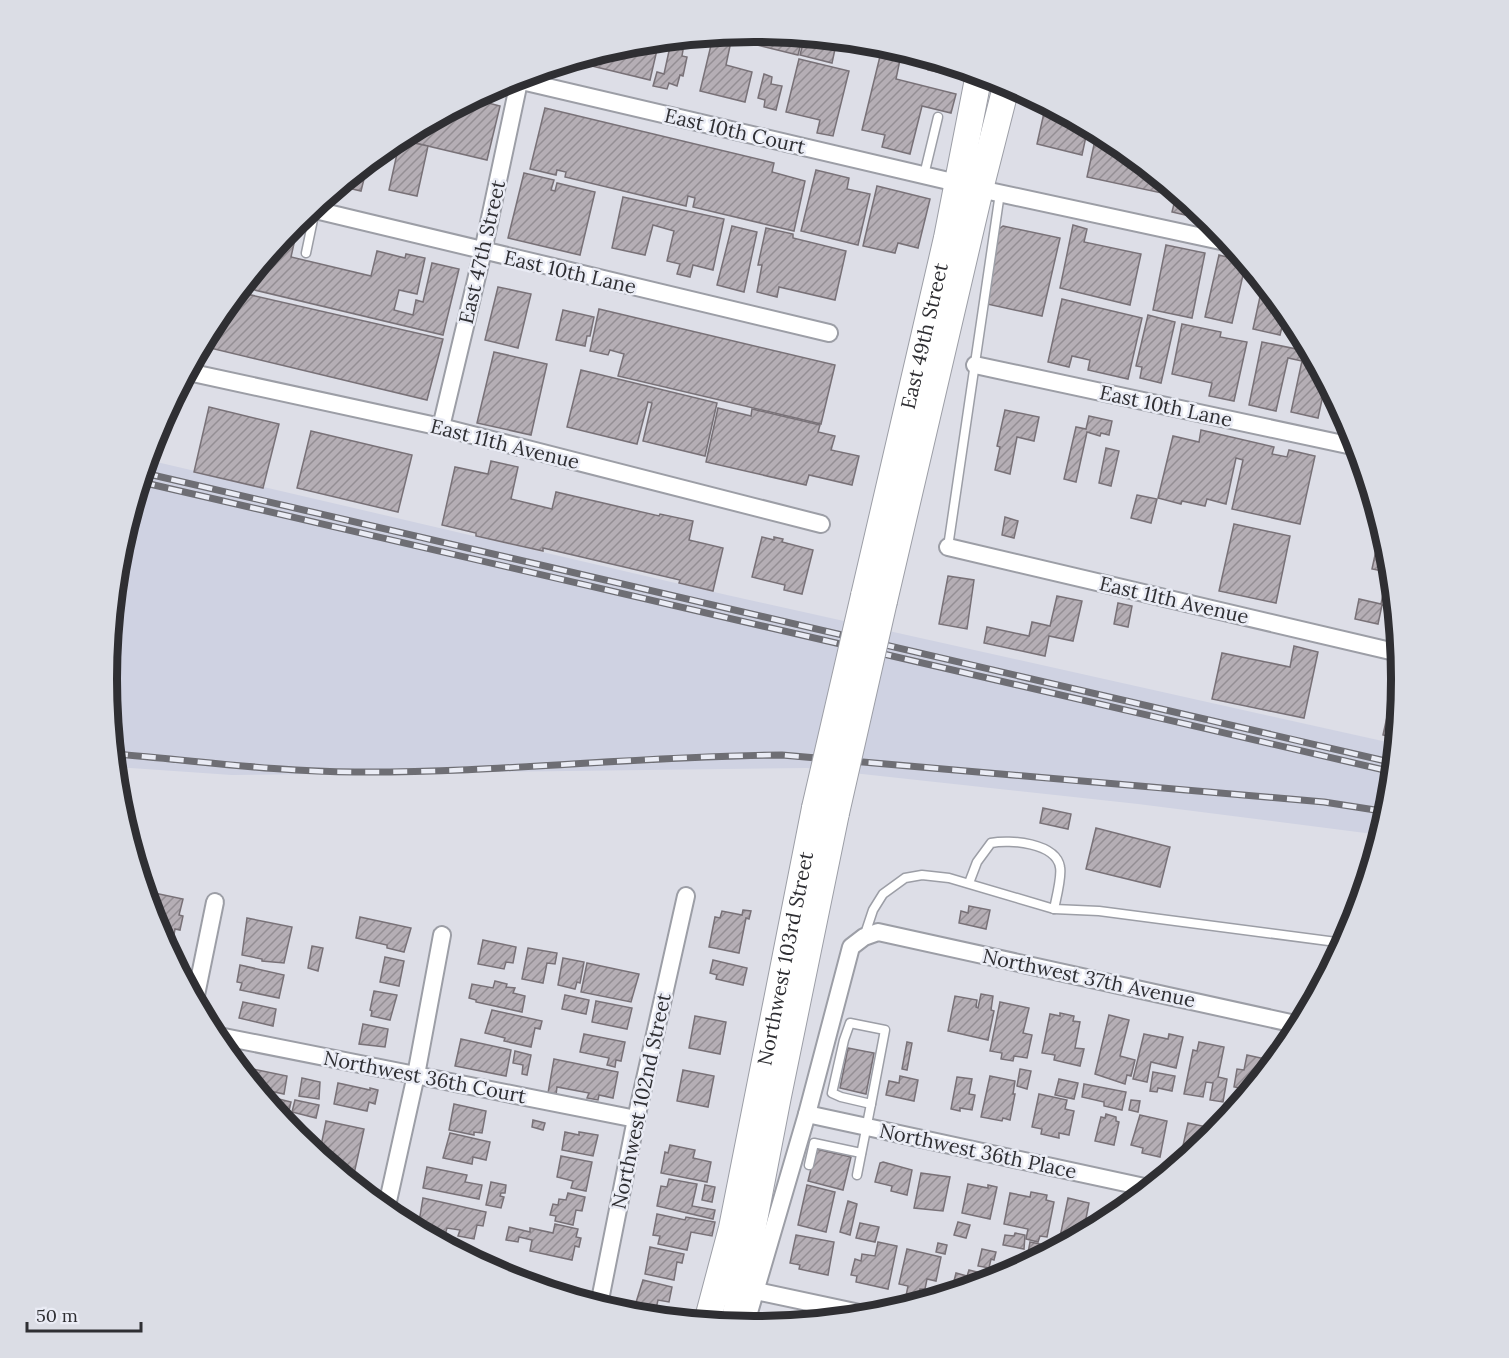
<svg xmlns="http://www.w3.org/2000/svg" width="1509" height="1358" font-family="Lora,serif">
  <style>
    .built { fill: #cfd2e2 }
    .building { fill: url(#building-hatch); stroke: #787177; stroke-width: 1.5 }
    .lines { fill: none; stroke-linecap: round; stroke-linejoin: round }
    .service-casing { stroke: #9c9ea6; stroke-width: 11 }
    .minor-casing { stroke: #9c9ea6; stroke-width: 20 }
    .primary-casing { stroke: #9c9ea6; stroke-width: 28 }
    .service { stroke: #fff; stroke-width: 8 }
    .minor { stroke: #fff; stroke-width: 16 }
    .primary { stroke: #fff; stroke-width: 26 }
    .rail-casing { stroke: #6e6e74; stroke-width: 7 }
    .rail { stroke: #eaecf5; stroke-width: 4.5; stroke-dasharray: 14; stroke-linecap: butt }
    .primary-bridge-casing { stroke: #9c9ea6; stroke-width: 28; stroke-linecap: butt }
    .primary-bridge { stroke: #fff; stroke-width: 26 }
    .labels { text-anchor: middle; stroke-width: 5; stroke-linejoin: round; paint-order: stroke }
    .street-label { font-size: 20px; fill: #2f2f33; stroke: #eaecf5 }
    .rim { fill: none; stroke: #2f2f33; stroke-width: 8 }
  </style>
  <defs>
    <pattern id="building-hatch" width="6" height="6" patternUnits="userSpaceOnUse" patternTransform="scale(1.5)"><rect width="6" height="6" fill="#b5aeb5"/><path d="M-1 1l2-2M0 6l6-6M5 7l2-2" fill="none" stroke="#948e94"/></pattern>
  </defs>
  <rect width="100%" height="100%" fill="#dddee7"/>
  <polygon class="built" points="148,460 727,595 1396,744 1389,806 1381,835 1138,804 807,768 232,775 116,767 107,679 120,552"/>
  <g class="building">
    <polygon points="748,32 803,36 798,55 745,42"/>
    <polygon points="805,36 837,40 832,63 800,55"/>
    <polygon points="676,39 674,48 683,50 682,56 687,57 683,76 680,75 677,86 669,83 667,89 653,86 657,72 664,74 671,42 664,40"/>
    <polygon points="659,41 650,80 571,61 629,44"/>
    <polygon points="712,41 730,46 726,65 752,72 745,102 700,91"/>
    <polygon points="883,44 902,50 896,79 956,94 951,113 922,106 910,154 882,147 885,135 862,130"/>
    <polygon points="799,59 849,71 833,136 817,133 820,120 786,112"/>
    <polygon points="930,59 944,63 942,73 928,70"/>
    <polygon points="764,74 772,77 771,84 782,86 776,110 764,107 765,100 758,98"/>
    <polygon points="473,99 500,106 487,160 398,139"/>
    <polygon points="1046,104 1088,127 1082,155 1037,144"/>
    <polygon points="545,108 774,163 772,172 805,181 794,231 693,207 695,198 688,196 686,206 565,177 566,172 557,170 556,175 530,169"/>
    <polygon points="1097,131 1115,141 1196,208 1194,217 1172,212 1176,196 1087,177"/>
    <polygon points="400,140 428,146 417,196 389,190"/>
    <polygon points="368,163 361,191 340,186"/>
    <polygon points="816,170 849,178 847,189 870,194 858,245 801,231"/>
    <polygon points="524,173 554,180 551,190 555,191 557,183 595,192 580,255 508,238"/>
    <polygon points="877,186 930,199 918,248 898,243 895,253 863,246"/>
    <polygon points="623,197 724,219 713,270 693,265 690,277 677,274 680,264 667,261 674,231 653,225 645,255 612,248"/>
    <polygon points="1073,225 1087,229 1084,242 1141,254 1130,305 1060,288"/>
    <polygon points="732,226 757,232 744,292 717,285"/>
    <polygon points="1003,226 1060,238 1042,316 987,304 999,229"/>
    <polygon points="766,228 793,234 793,238 846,251 835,300 779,287 777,297 757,292 762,265 758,265"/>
    <polygon points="284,237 295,239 291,257 371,276 377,251 405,258 406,254 425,258 417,294 399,290 394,310 413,315 416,300 423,302 432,263 459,269 443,335 242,287"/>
    <polygon points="1166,245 1205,253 1192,318 1153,310"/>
    <polygon points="1219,255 1246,262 1232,323 1205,317"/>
    <polygon points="1263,283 1286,311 1280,335 1253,329"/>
    <polygon points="498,287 531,294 518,348 485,340"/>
    <polygon points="238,292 443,339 427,400 202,346 216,319"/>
    <polygon points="1062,299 1142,318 1128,379 1088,370 1090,360 1072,356 1069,367 1048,362"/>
    <polygon points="599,309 835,365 821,424 618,376 624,354 610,350 608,355 590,351"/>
    <polygon points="563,310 594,317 590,336 587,336 585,346 556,340"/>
    <polygon points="1148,315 1175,322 1161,383 1140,378 1142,367 1136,366"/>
    <polygon points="1182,324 1221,332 1220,337 1247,342 1234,401 1209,396 1212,383 1172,374"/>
    <polygon points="1262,342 1311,352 1326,381 1318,418 1291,412 1302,361 1288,358 1276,411 1249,405"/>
    <polygon points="494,352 547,364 531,435 477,423"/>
    <polygon points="581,370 717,403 705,456 643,441 652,403 648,402 637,444 567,427"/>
    <polygon points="209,407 279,424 263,488 194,472"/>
    <polygon points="718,408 751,416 752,409 820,425 818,432 835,436 831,450 859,456 852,485 809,475 806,485 706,462"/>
    <polygon points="1005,410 1039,417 1034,441 1017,437 1010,474 995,470 1000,447 997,446"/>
    <polygon points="1089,416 1112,421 1109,435 1101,433 1100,436 1087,432 1076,482 1064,479 1076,427 1086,429"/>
    <polygon points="1201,430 1274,447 1272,454 1287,457 1289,450 1315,456 1300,524 1232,509 1243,460 1236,458 1226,504 1207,499 1205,506 1182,501 1181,504 1158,498 1173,436 1199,442"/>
    <polygon points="311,431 412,455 398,512 297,488"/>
    <polygon points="1106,448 1119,451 1111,486 1099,483"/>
    <polygon points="491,461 518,467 511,499 552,509 556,492 659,516 660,514 693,521 689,540 723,548 713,591 679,583 680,580 543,548 543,551 476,536 476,533 442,525 455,467 488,474"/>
    <polygon points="1137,495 1157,499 1151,523 1131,518"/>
    <polygon points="1005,517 1018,521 1014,538 1002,535"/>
    <polygon points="1234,524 1290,536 1276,603 1219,591"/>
    <polygon points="762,537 774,540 774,537 783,539 782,542 813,550 802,594 784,590 785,585 752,577"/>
    <polygon points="1378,541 1386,542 1390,553 1395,608 1382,605 1378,624 1355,619 1359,599 1381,604 1388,572 1372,569"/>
    <polygon points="948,576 974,580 967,629 939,624"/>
    <polygon points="1057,596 1082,601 1073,641 1049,636 1045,656 984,643 987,627 1029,636 1032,622 1050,626"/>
    <polygon points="1118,603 1132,606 1128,627 1114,624"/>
    <polygon points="1294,646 1318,652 1304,718 1212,699 1222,653 1290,667"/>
    <polygon points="1399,663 1402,679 1396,738 1383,735"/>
    <polygon points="1043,808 1071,814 1068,829 1040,823"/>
    <polygon points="1096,828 1170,847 1160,887 1086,869"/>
    <polygon points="145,891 183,899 179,915 183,916 180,930 175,929 173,940 162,938 156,926"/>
    <polygon points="969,906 990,910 986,929 959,923 961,911 968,913"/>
    <polygon points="743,910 751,911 749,919 746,918 739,953 709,947 715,917 720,918 722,911 742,915"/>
    <polygon points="360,917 411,928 404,952 387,948 387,945 356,938"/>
    <polygon points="247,918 292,927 284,963 262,961 262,959 242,955"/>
    <polygon points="483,940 516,947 513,963 506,962 504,969 478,964"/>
    <polygon points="312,946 323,948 318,971 308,968"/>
    <polygon points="528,948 557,953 555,964 547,963 543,983 522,979"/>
    <polygon points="385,957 404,961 399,986 380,982"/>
    <polygon points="563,958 584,962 580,983 577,982 575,989 558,985"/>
    <polygon points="713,960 747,968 743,985 716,979 717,975 710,973"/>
    <polygon points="587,963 639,974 631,1002 581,992"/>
    <polygon points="240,965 284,975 279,998 240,990 242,983 237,982"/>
    <polygon points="495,981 507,984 506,987 515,988 513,993 525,996 522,1012 476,1002 476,1000 469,998 472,984 493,988"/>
    <polygon points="374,991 397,995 390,1020 371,1016 372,1011 370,1010"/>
    <polygon points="981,994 993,996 991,1010 994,1011 988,1040 948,1031 955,996 977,1000 976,1007 978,1008"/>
    <polygon points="565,995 589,1000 586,1014 562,1009"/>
    <polygon points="596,1001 632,1008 627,1029 592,1022"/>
    <polygon points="243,1002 276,1009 273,1026 239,1018"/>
    <polygon points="1000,1002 1029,1008 1023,1033 1032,1035 1027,1058 1014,1056 1013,1061 1001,1059 1002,1053 990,1051"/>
    <polygon points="492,1010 542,1021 540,1029 535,1028 531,1047 504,1041 505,1038 485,1033"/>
    <polygon points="1060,1013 1074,1016 1073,1021 1080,1022 1075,1048 1084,1049 1080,1066 1054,1060 1055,1055 1042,1053 1050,1014 1060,1016"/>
    <polygon points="1109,1015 1129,1020 1120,1056 1135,1060 1131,1076 1127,1075 1125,1084 1095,1074"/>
    <polygon points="695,1016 726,1022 720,1054 689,1048"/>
    <polygon points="363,1024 388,1029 385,1047 359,1044"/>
    <polygon points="584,1034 625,1042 621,1061 616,1060 615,1067 607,1065 609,1058 580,1052"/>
    <polygon points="1144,1034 1168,1039 1169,1034 1183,1037 1176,1068 1151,1062 1147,1082 1133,1079"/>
    <polygon points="461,1039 511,1050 506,1076 455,1066"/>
    <polygon points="907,1042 912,1043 907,1070 902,1069"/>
    <polygon points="1199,1042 1224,1047 1218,1077 1227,1079 1223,1102 1210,1100 1213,1083 1206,1082 1203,1097 1184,1094 1193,1050 1197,1051"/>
    <polygon points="848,1048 874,1053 866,1094 840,1088"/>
    <polygon points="515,1051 531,1055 527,1075 522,1074 523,1065 513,1063"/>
    <polygon points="1247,1055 1274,1061 1251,1090 1234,1087 1237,1069 1244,1070"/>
    <polygon points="554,1059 618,1072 613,1098 599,1095 598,1100 587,1098 589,1093 557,1087 556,1095 548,1093"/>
    <polygon points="238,1066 287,1076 284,1094 256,1088"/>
    <polygon points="1020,1069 1031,1071 1027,1089 1017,1086"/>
    <polygon points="683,1070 714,1076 708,1107 677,1101"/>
    <polygon points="1153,1072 1175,1076 1172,1091 1158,1088 1157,1092 1150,1091"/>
    <polygon points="900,1076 918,1080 914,1101 886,1095 889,1081 899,1083"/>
    <polygon points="990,1076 1015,1081 1013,1094 1015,1094 1010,1120 1003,1118 1002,1121 981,1117"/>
    <polygon points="957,1077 972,1079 969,1094 975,1095 972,1110 960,1108 960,1111 951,1109"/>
    <polygon points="302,1078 320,1082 319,1099 299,1096"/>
    <polygon points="1059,1079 1078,1083 1074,1099 1055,1095"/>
    <polygon points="338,1083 370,1090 370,1088 378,1090 375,1104 369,1102 367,1111 334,1104"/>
    <polygon points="1084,1084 1126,1092 1122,1110 1104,1106 1104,1102 1082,1097"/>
    <polygon points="1039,1094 1067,1100 1065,1109 1074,1111 1069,1135 1059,1133 1059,1138 1041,1134 1042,1129 1032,1127"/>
    <polygon points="267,1096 291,1102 288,1115 276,1112 266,1100"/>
    <polygon points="295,1100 319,1105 316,1118 292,1112"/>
    <polygon points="1131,1100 1140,1101 1138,1112 1129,1110"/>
    <polygon points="454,1104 486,1111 482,1133 474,1132 474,1135 449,1130"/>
    <polygon points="1106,1114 1116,1117 1116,1121 1119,1122 1114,1145 1095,1141 1101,1117 1105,1118"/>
    <polygon points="1140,1115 1167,1121 1160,1157 1142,1153 1143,1148 1131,1145"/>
    <polygon points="533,1120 545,1123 543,1130 532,1127"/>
    <polygon points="326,1121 364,1129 354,1174 338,1171 329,1164 331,1154 320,1151"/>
    <polygon points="1188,1123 1207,1127 1203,1144 1179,1164"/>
    <polygon points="565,1132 579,1135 579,1132 598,1135 593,1156 562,1150"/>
    <polygon points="450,1133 490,1142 486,1160 473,1157 472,1164 443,1158"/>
    <polygon points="670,1145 695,1150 693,1158 711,1162 707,1182 661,1173 665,1152 668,1153"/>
    <polygon points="816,1149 851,1157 843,1190 808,1181"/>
    <polygon points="561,1156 592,1162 586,1191 571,1188 573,1181 557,1177"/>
    <polygon points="883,1162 912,1170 907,1195 891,1191 892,1186 875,1182 880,1163"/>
    <polygon points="427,1167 467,1175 465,1182 482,1185 479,1199 423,1188"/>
    <polygon points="921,1173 950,1177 943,1211 914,1208"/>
    <polygon points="669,1179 697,1184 692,1206 715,1210 713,1219 657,1206 661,1186 667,1187"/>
    <polygon points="491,1182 506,1185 505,1193 501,1193 500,1196 504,1197 501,1208 486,1205"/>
    <polygon points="968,1184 988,1188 988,1185 997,1187 990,1219 962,1213"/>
    <polygon points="705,1185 715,1187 712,1202 702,1200"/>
    <polygon points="807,1185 835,1192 826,1232 798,1225"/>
    <polygon points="1031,1192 1047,1195 1046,1200 1054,1202 1047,1237 1040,1236 1038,1242 1026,1239 1028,1229 1004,1224 1010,1193 1030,1197"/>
    <polygon points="568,1193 585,1197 582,1211 576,1210 573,1225 555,1221 556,1216 550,1215 553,1204 558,1205 559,1199 566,1200"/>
    <polygon points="423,1198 486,1212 483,1226 477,1225 474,1239 458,1236 460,1230 447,1228 445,1235 418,1228"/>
    <polygon points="1068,1198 1089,1203 1083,1234 1053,1250 1056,1238 1060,1237"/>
    <polygon points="848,1201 857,1204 850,1235 840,1232"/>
    <polygon points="657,1214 685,1220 686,1217 715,1222 712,1236 691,1232 687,1250 658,1244 660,1236 653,1235"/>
    <polygon points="958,1222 970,1225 966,1238 954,1235"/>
    <polygon points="860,1223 879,1227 875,1242 856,1238"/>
    <polygon points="555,1224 578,1229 576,1237 581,1238 579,1247 575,1246 572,1260 530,1251 532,1240 519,1237 518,1242 506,1240 509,1227 530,1232 530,1228 553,1233"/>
    <polygon points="1015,1233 1025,1235 1024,1249 1003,1245 1005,1235 1014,1236"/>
    <polygon points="426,1234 450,1239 450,1242 457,1243 456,1250"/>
    <polygon points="796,1235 834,1242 828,1275 799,1269 800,1265 790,1263"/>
    <polygon points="878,1242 897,1246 888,1289 856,1282 857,1276 851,1275 855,1259 861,1261 862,1254 875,1256"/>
    <polygon points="1030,1242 1045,1245 1042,1256 1028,1253"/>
    <polygon points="938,1243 947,1245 945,1254 936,1252"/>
    <polygon points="650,1247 684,1254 682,1263 677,1262 674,1280 645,1274"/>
    <polygon points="907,1249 941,1257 936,1281 927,1279 925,1289 920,1289 918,1299 906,1296 908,1286 899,1284"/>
    <polygon points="982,1249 996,1252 994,1260 991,1259 989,1268 978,1266"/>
    <polygon points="969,1270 985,1274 983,1283 951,1293 956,1273 967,1276"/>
    <polygon points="643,1280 672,1287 669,1302 658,1300 655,1313 634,1309"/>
  </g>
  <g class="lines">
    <g class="service-casing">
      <g id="service">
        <polyline points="920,56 919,59 930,61"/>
        <polyline points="944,64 948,64"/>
        <polyline points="924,175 938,117"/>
        <polyline points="306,253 315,210"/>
        <polyline points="948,547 1000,193"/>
        <path d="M969,883L977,862L991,843C1010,839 1056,843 1060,867C1062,877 1056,899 1054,909"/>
        <polyline points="864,937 873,910 883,894 905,878 922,875 949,878 1054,909 1099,911 1344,943"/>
        <polygon points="850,1023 885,1030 871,1104 841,1097 832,1093 844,1040"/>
        <polyline points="809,1165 814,1143 861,1153"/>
        <polyline points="857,1175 871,1104"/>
      </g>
    </g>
    <g class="minor-casing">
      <g id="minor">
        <polyline points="513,79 957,183"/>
        <polyline points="980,189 1230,243"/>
        <polyline points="311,209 829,333"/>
        <polyline points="975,365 1357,447"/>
        <polyline points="188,372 441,427 821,524"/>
        <polyline points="441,427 483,251 520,77"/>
        <polyline points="948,547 1399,653"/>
        <polyline points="195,1000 215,902"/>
        <polyline points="214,1035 636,1119"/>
        <polyline points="807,1114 1149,1188"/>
        <polyline points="386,1210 416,1075 442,935"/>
        <polyline points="756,1291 869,1315"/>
        <polyline points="599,1305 636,1119 686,896"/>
        <polyline points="745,1326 807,1114 851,947 864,937 878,932 1300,1025"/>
      </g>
    </g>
    <g class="primary-casing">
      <g id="primary">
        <path id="s1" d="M864,596L947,238L979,74"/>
        <polyline points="884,601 980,189 1007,83"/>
        <path id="s2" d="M707,1322L732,1228L815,808"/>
        <polyline points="734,1324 778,1096 836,813"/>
      </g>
    </g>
    <use href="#service" class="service"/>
    <use href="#minor" class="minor"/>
    <use href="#primary" class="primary"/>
    <g class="rail-casing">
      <g id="rail">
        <polyline points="144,473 1394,763"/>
        <polyline points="141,482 1393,772"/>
        <path d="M114,754C193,760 276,772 355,772C497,773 639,756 782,755L1324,802L1388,812"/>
      </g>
    </g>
    <use href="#rail" class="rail"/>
    <g class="primary-bridge-casing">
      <g id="primary-bridge">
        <polyline points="815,808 864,596"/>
        <polyline points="836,813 884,601"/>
      </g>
    </g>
    <use href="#primary-bridge" class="primary-bridge"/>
  </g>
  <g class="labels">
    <g class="street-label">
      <text transform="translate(735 131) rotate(13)" y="7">East 10th Court</text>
      <text transform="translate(482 252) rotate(-77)" y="7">East 47th Street</text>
      <text transform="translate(570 272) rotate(13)" y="7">East 10th Lane</text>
      <text dy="7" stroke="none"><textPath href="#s1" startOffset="267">East 49th Street</textPath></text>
      <text transform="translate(1166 406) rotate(12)" y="7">East 10th Lane</text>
      <text transform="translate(505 444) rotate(14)" y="7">East 11th Avenue</text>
      <text transform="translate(1174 600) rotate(13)" y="7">East 11th Avenue</text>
      <text dy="7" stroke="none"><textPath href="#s2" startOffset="372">Northwest 103rd Street</textPath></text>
      <text transform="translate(1089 978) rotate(12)" y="7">Northwest 37th Avenue</text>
      <text transform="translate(425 1077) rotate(11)" y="7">Northwest 36th Court</text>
      <text transform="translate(641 1101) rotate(-78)" y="7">Northwest 102nd Street</text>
      <text transform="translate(978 1151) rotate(12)" y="7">Northwest 36th Place</text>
    </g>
  </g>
  <path d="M0 0H1509V1358H0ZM117 679a637 637 0 1 1 1274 0a637 637 0 1 1-1274 0Z" fill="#dbdde5" fill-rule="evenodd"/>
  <path class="rim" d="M117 679a637 637 0 1 1 1274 0a637 637 0 1 1-1274 0Z"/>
  <path d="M27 1322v9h114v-9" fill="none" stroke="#2f2f33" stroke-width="3"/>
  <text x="36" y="1322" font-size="18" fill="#2f2f33" stroke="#eaecf5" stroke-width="4.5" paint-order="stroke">50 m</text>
</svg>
